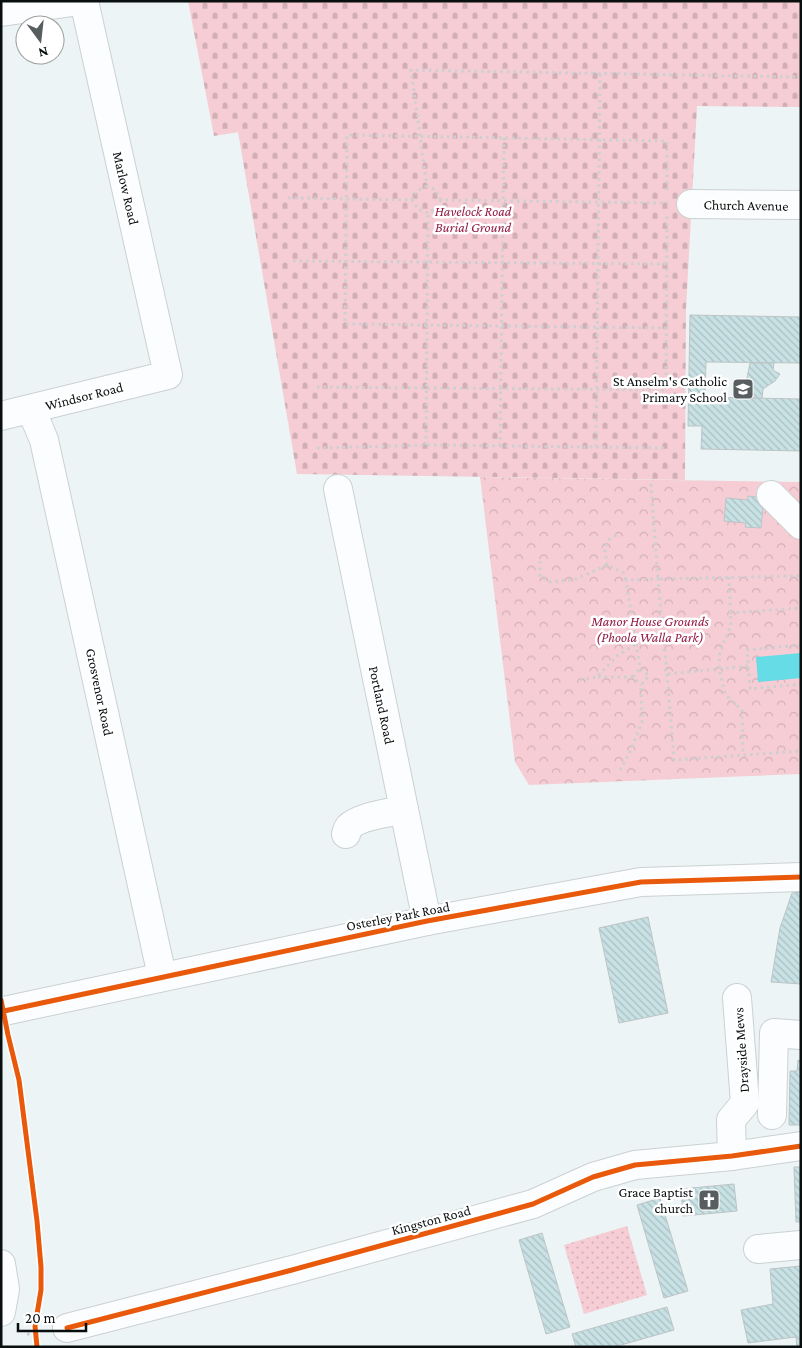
<svg xmlns="http://www.w3.org/2000/svg" width="802" height="1348" font-family="'Crimson Pro',serif">
  <style>
    .grass { fill: url(#grass-dots) }
    .cemetery { fill: url(#cemetery-stones) }
    .park { fill: url(#park-crowns) }
    .water { fill: #66dce6 }
    .building { fill: url(#building-back-hatch); stroke: #bec4c5 }
    .lines { fill: none; stroke-linecap: round; stroke-linejoin: round }
    .minor-casing { stroke: #cbd1d2; stroke-width: 30 }
    .major-casing { stroke: #cbd1d2; stroke-width: 30 }
    .path { stroke: #cdcfd0; stroke-width: 3; stroke-dasharray: 2.5 4; stroke-linecap: butt }
    .minor { stroke: #fcfdfe; stroke-width: 28 }
    .major { stroke: #fcfdfe; stroke-width: 28 }
    .cycleway-casing { stroke: #fff; stroke-width: 8 }
    .cycleway { stroke: #e8590c; stroke-width: 5 }
    .labels { text-anchor: middle; stroke-width: 5; stroke-linejoin: round; paint-order: stroke }
    .street-label { font-size: 14px; fill: #090e0f; stroke: #fff }
    .park-label { font-size: 14px; font-style: italic; fill: #941b43; stroke: #fff }
    .poi-label { font-size: 14px; fill: #090e0f; stroke: #fff; text-anchor: end }
  </style>
  <defs>
    <pattern id="grass-dots" width="8" height="8" patternUnits="userSpaceOnUse" patternTransform="scale(1.25)"><rect width="8" height="8" fill="#f6cdd5"/><path d="M2 2h.1M6 6h.1" fill="none" stroke="#d2afb6" stroke-width="1.8" stroke-linecap="round"/></pattern>
    <pattern id="cemetery-stones" width="16" height="16" patternUnits="userSpaceOnUse" patternTransform="scale(1.25)"><rect width="16" height="16" fill="#f6cdd5"/><path d="M2 7V4a2 2 0 0 1 4 0v3zM10 15v-3a2 2 0 0 1 4 0v3z" fill="#d2afb6"/></pattern>
    <pattern id="park-crowns" width="20" height="18" patternUnits="userSpaceOnUse" patternTransform="scale(1.25)"><rect width="20" height="18" fill="#f6cdd5"/><path d="M2 6a3 3 0 1 1 6 0M12 15a3 3 0 1 1 6 0" fill="none" stroke="#d2afb6"/></pattern>
    <pattern id="building-back-hatch" width="6" height="6" patternUnits="userSpaceOnUse" patternTransform="scale(1.25)"><rect width="6" height="6" fill="#c8e1e4"/><path d="M-1 5l2 2M0 0l6 6M5-1l2 2" fill="none" stroke="#aac0c2"/></pattern>
  </defs>
  <rect width="100%" height="100%" fill="#ecf4f5"/>
  <polygon class="grass" points="627,1226 647,1295 584,1314 564,1245"/>
  <polygon class="cemetery" points="188,1 801,1 801,107 697,106 686,309 685,480 297,474 238,132 214,136"/>
  <polygon class="park" points="480,477 801,482 801,774 529,785 515,762"/>
  <polygon class="water" points="801,653 801,678 758,682 756,657"/>
  <g class="building">
    <polygon points="690,315 801,317 801,363 706,362 705,397 801,399 801,451 701,449 702,426 688,426"/>
    <polygon points="750,363 774,363 773,370 780,374 775,381 763,389 762,398 743,398"/>
    <polygon points="748,496 764,498 761,528 745,527 746,523 724,521 726,498 748,500"/>
    <polygon points="801,892 801,984 771,982 780,928 792,893"/>
    <polygon points="648,917 668,1013 619,1023 599,928"/>
    <polygon points="798,1060 801,1061 801,1125 789,1125 790,1071 797,1071"/>
    <polygon points="794,1167 801,1167 801,1222 796,1222"/>
    <polygon points="734,1184 737,1211 683,1216 681,1189"/>
    <polygon points="660,1198 688,1291 664,1298 637,1205"/>
    <polygon points="542,1233 570,1327 546,1334 519,1240"/>
    <polygon points="801,1266 801,1347 797,1347 796,1337 748,1343 741,1310 773,1304 770,1269"/>
    <polygon points="667,1307 674,1330 614,1347 576,1347 572,1334"/>
  </g>
  <g class="lines">
    <g class="minor-casing">
      <g id="minor">
        <polyline points="1,12 80,1"/>
        <polyline points="691,204 801,205"/>
        <polyline points="31,409 44,440 162,976"/>
        <polyline points="1,416 168,375 84,1"/>
        <polyline points="338,489 427,921"/>
        <polyline points="771,495 801,525"/>
        <path d="M346,834C347,832 347,829 349,827C358,817 390,812 404,810"/>
        <polyline points="4,1011 427,921 641,882 801,877"/>
        <polyline points="772,1115 774,1033 801,1035"/>
        <polyline points="732,1156 731,1120 745,1103 737,998"/>
        <polyline points="758,1249 801,1245"/>
        <polyline points="67,1328 292,1270 533,1204 593,1177 635,1165 732,1156 801,1146"/>
      </g>
    </g>
    <g class="major-casing">
      <polyline id="major" points="1,1264 5,1289 1,1312"/>
    </g>
    <g class="path">
      <polyline points="288,198 412,200 418,209 428,213 436,208 441,200 668,203"/>
      <polyline points="412,200 416,191 427,186"/>
      <polyline points="441,200 436,190 427,186 411,70 796,77"/>
      <polyline points="293,261 667,264"/>
      <polyline points="667,328 345,324 347,135 667,141 667,194"/>
      <polyline points="317,387 666,390 667,213"/>
      <polyline points="426,445 428,213"/>
      <polyline points="500,446 504,138"/>
      <polyline points="596,447 600,74"/>
      <polyline points="317,448 426,445 666,448"/>
      <polyline points="651,484 658,579 801,576"/>
      <polyline points="540,561 540,577 551,582 574,580 607,565 624,573 626,580"/>
      <polyline points="607,565 605,551 608,540 618,534"/>
      <polyline points="729,577 731,626 720,650 719,668 725,694 742,711 743,755"/>
      <polyline points="730,613 801,608"/>
      <polyline points="801,645 747,650 750,689 801,684"/>
      <polyline points="667,674 674,760 801,751"/>
      <polyline points="598,677 633,677 641,685"/>
      <polyline points="633,677 640,668"/>
      <polyline points="580,680 597,677 617,656 636,644"/>
      <polyline points="620,770 631,750 642,722 641,685 649,676 640,668 626,580 658,579 667,674 748,666"/>
      <polyline points="27,1334 31,1334"/>
    </g>
    <use href="#minor" class="minor"/>
    <use href="#major" class="major"/>
    <g class="cycleway-casing">
      <g id="cycleway">
        <polyline points="1,1000 8,1035 19,1080 37,1221 41,1267 41,1290 35,1326 37,1347"/>
        <polyline points="4,1011 427,921 641,882 801,877"/>
        <polyline points="67,1328 292,1270 533,1204 593,1177 635,1165 732,1156 801,1146"/>
      </g>
    </g>
    <use href="#cycleway" class="cycleway"/>
  </g>
  <defs>
    <g id="school-square" transform="scale(1.125)"><rect x="-9" y="-9" width="18" height="18" rx="4" fill="#585e60" stroke="#fff"/><path d="M0-5L7-2L0 1L-7-2ZM-4 1L0 2.5L4 1V4Q0 6-4 4Z" fill="#fff"/></g>
    <g id="church-square" transform="scale(1.125)"><rect x="-9" y="-9" width="18" height="18" rx="4" fill="#585e60" stroke="#fff"/><path d="M-1.2-6h2.4v3.5h3.3v2.4h-3.3V6h-2.4V-.1h-3.3v-2.4h3.3Z" fill="#fff"/></g>
  </defs>
  <g fill-rule="evenodd">
    <use href="#school-square" x="743" y="389"/>
    <use href="#church-square" x="709" y="1200"/>
  </g>
  <g class="labels">
    <g class="street-label">
      <text transform="translate(126 188) rotate(77)" y="5">Marlow Road</text>
      <text transform="translate(746 205) rotate(1)" y="5">Church Avenue</text>
      <text transform="translate(84 396) rotate(-14)" y="5">Windsor Road</text>
      <text transform="translate(100 692) rotate(78)" y="5">Grosvenor Road</text>
      <text transform="translate(382 705) rotate(78)" y="5">Portland Road</text>
      <text transform="translate(398 916) rotate(-11)" y="5">Osterley Park Road</text>
      <text transform="translate(741 1050) rotate(-94)" y="5">Drayside Mews</text>
      <text transform="translate(431 1220) rotate(-15)" y="5">Kingston Road</text>
    </g>
    <g class="park-label">
      <text x="473" y="216">Havelock Road<tspan x="473" dy="16">Burial Ground</tspan></text>
      <text x="650" y="626">Manor House Grounds<tspan x="650" dy="16">(Phoola Walla Park)</tspan></text>
    </g>
    <g class="poi-label">
      <text x="727" y="386">St Anselm's Catholic<tspan x="727" dy="16">Primary School</tspan></text>
      <text x="693" y="1197">Grace Baptist<tspan x="693" dy="16">church</tspan></text>
    </g>
  </g>
  <rect width="802" height="1348" fill="none" stroke="#090e0f" stroke-width="5"/>
  <g transform="translate(40 40) rotate(165)"><circle r="24" fill="#ffffff" stroke="#9d9f9f"/>
  <path d="M0-4L9 19L0 12L-9 19Z" fill="#585e60"/>
  <text y="-8" font-size="14" font-weight="bold" text-anchor="middle" fill="#090e0f">N</text>
  </g>
  <path d="M18 1323v8h68v-8" fill="none" stroke="#090e0f" stroke-width="2.5"/>
  <text x="25" y="1323" font-size="15" fill="#090e0f" stroke="#ffffff" stroke-width="4" paint-order="stroke">20 m</text>
</svg>
